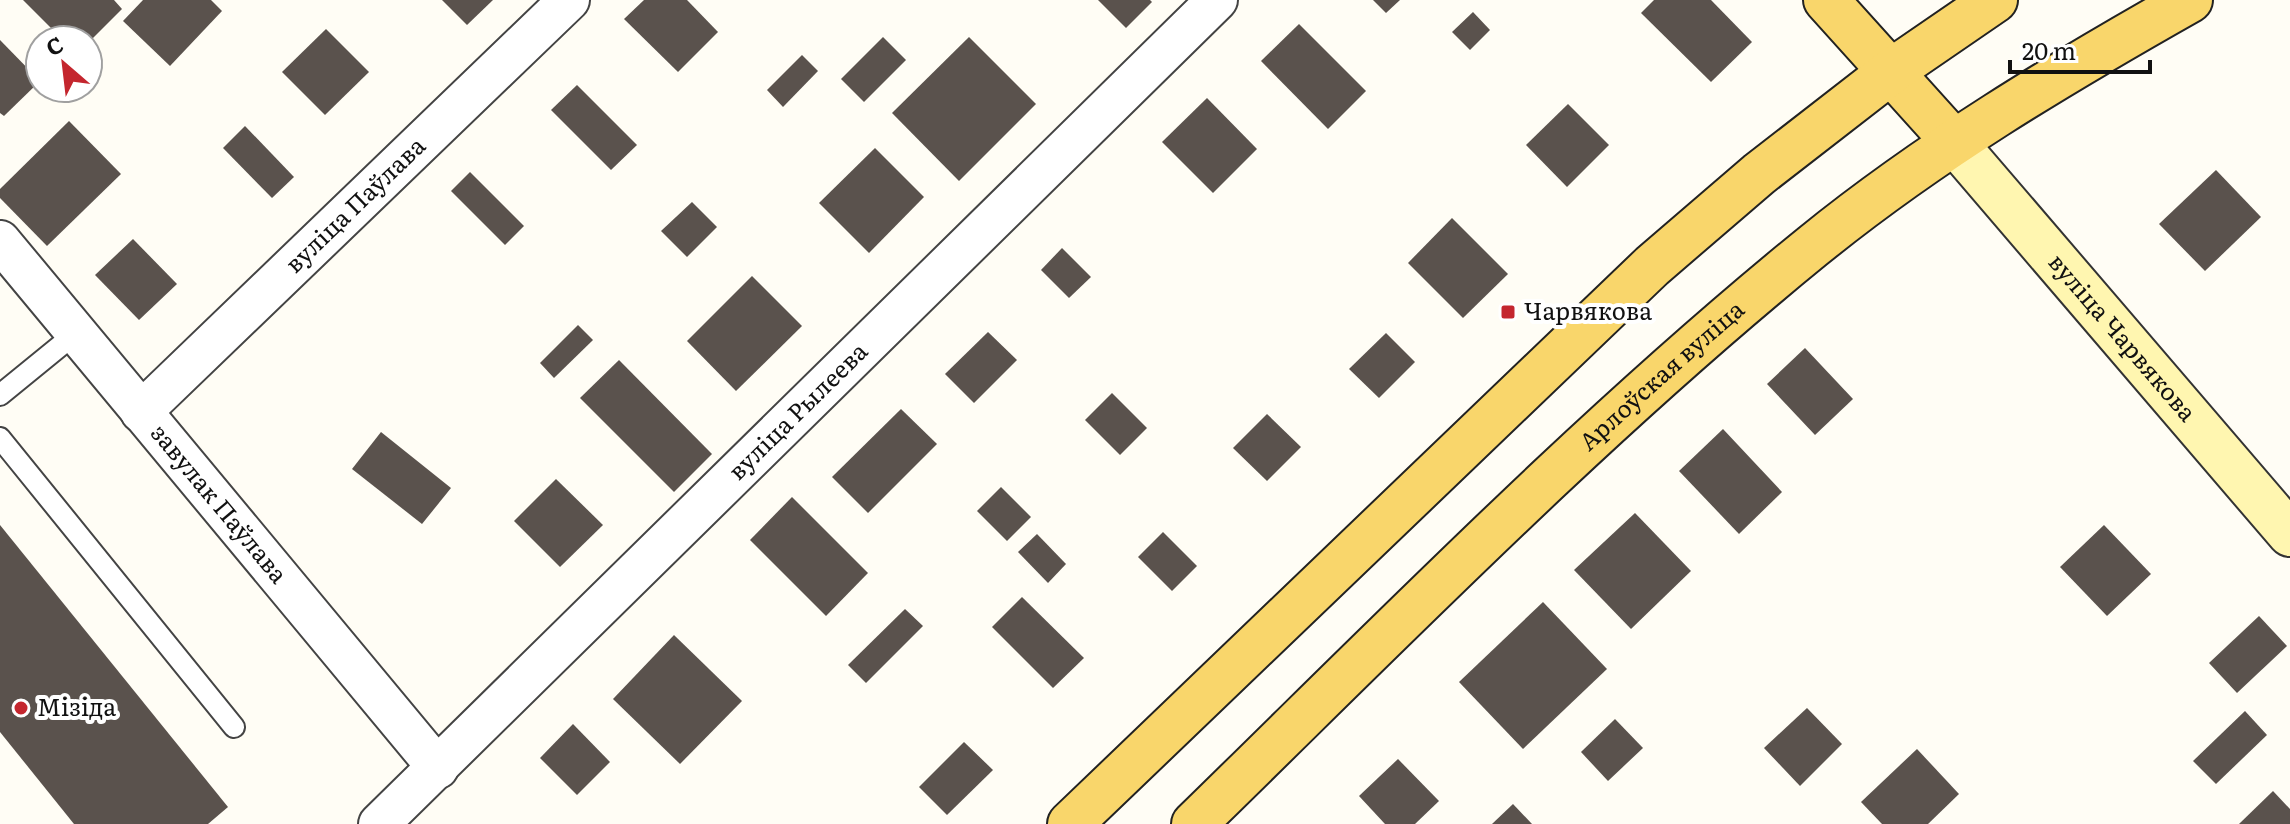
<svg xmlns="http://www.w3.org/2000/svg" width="2290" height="824" font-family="Literata,serif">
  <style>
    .building { fill: #5a524d }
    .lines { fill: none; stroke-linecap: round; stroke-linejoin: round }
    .service-casing { stroke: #444; stroke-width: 24 }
    .minor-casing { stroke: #444; stroke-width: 44 }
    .secondary-casing { stroke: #333; stroke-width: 48 }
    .primary-casing { stroke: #222; stroke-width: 48 }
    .service { stroke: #fff; stroke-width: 20 }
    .minor { stroke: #fff; stroke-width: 40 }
    .secondary { stroke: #fff6b0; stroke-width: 44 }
    .primary { stroke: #f9d66b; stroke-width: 44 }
    .poi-dot { fill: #c4262e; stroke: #fff; stroke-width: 3 }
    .labels { text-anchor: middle; stroke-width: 8; stroke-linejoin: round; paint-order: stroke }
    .street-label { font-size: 24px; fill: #111; stroke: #fff }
    .poi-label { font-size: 24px; fill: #111; stroke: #fff; text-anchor: start }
  </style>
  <rect width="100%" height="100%" fill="#fffdf5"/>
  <g class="building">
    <polygon points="23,0 114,0 122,9 88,43 88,40 63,40"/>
    <polygon points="143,0 211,0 222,11 170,66 123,21"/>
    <polygon points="442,0 493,0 467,25"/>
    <polygon points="644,0 687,0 718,32 678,72 624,19"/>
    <polygon points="1098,0 1150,0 1152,2 1126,28"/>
    <polygon points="1373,0 1400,0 1386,13"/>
    <polygon points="1654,0 1711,0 1752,42 1711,82 1641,13"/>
    <polygon points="1473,12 1490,30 1470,50 1452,32"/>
    <polygon points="1299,24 1366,91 1328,129 1261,61"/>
    <polygon points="326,29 369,72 325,115 282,72"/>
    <polygon points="883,37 906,60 864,102 841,79"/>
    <polygon points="969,37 1036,104 959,181 892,113"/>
    <polygon points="0,40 40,81 4,116 0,113"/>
    <polygon points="802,55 818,71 783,107 767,90"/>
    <polygon points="577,85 637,145 611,170 551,110"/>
    <polygon points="1207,98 1257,149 1213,193 1162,142"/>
    <polygon points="1568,104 1609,145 1567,187 1526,145"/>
    <polygon points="69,121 121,174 47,246 0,198 0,189"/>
    <polygon points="245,126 294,177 272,198 223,148"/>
    <polygon points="875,148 924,197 869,253 819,203"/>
    <polygon points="2216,170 2261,217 2205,271 2159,224"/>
    <polygon points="470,172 524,226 505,245 451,191"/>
    <polygon points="692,202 717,227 687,257 661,231"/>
    <polygon points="1452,218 1508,274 1463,318 1408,263"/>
    <polygon points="133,239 177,284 139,320 95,275"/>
    <polygon points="1062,248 1091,277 1069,298 1041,270"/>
    <polygon points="752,276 802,326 736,391 687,341"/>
    <polygon points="578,325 593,340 554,378 540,363"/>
    <polygon points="988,332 1017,360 974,403 945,374"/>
    <polygon points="1386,333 1415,362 1379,398 1349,369"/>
    <polygon points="1805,348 1853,399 1815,435 1767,384"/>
    <polygon points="619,360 712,454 674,492 580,398"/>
    <polygon points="1112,393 1147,428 1120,455 1085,420"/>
    <polygon points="901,409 937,444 868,513 832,477"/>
    <polygon points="1267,414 1301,447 1267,481 1233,448"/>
    <polygon points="1723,429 1782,492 1739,534 1679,471"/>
    <polygon points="381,432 451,488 422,524 352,469"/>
    <polygon points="556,479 603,525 560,567 514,521"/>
    <polygon points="1001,487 1031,517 1007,541 977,511"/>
    <polygon points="792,497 868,573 826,616 750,540"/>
    <polygon points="1635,513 1691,571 1631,629 1574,570"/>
    <polygon points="0,525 228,807 208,824 74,824 0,732"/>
    <polygon points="2104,525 2151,574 2107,616 2060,567"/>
    <polygon points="1163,532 1197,566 1172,591 1138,557"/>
    <polygon points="1037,534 1066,564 1048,583 1018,552"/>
    <polygon points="1022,597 1084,658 1053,688 992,627"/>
    <polygon points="1543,602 1607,669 1523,749 1459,682"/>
    <polygon points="905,609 923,626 866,683 848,665"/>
    <polygon points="2259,616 2287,646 2237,693 2209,663"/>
    <polygon points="674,635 742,701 680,764 613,699"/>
    <polygon points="1807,708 1842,744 1800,786 1764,748"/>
    <polygon points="2245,711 2267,735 2216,784 2193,761"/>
    <polygon points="1615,719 1643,748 1608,781 1581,752"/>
    <polygon points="573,724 610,762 577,795 540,758"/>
    <polygon points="964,742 993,770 947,815 919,787"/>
    <polygon points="1917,749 1959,794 1928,824 1882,824 1861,802"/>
    <polygon points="1398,759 1439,801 1415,824 1385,824 1359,796"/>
    <polygon points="2273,791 2290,809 2290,824 2239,824"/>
    <polygon points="1513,804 1532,824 1492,824"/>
  </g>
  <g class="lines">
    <g class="service-casing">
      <g id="service">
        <polyline points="0,395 76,333"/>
        <polyline points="0,438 234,727"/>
      </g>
    </g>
    <g class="minor-casing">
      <g id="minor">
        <path id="s1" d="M0,241L438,768"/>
        <path id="s2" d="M141,412L569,0"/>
        <path id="s3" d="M379,824L1217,0"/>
      </g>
    </g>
    <g class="secondary-casing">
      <g id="secondary">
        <path id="s4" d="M1954,142L2290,534"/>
      </g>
    </g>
    <g class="primary-casing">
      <g id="primary">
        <polyline points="1826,0 1954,142"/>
        <polyline points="1070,824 1652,266 1759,174 1893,70 1995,0"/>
        <path id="s5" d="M1194,824C1396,627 1594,424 1813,246C1930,151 2059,74 2190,0"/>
      </g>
    </g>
    <use href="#service" class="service"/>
    <use href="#minor" class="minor"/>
    <use href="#secondary" class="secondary"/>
    <use href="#primary" class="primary"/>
  </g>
  <g class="poi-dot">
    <rect x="1500" y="304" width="16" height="16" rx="4"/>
    <circle cx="21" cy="708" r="8"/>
  </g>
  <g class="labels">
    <g class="street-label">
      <text dy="8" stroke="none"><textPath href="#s2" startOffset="298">вуліца Паўлава</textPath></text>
      <text dy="8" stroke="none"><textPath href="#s4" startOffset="258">вуліца Чарвякова</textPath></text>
      <text dy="8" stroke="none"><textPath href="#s5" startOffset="648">Арлоўская вуліца</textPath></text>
      <text dy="8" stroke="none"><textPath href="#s3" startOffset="588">вуліца Рылеева</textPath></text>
      <text dy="8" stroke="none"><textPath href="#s1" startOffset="342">завулак Паўлава</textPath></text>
    </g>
    <g class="poi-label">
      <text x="1524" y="320">Чарвякова</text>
      <text x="37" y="716">Мізіда</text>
    </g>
  </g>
  <g transform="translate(64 64) rotate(332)"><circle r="38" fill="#ffffff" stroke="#a0a0a0" stroke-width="2"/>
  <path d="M0-6L14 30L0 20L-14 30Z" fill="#c4262e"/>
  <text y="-12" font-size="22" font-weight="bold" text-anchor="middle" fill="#111111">С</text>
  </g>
  <path d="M2010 60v12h140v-12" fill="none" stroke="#111111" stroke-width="4"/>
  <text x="2022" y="60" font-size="24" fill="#111111" stroke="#ffffff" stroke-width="6" paint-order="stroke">20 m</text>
</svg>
